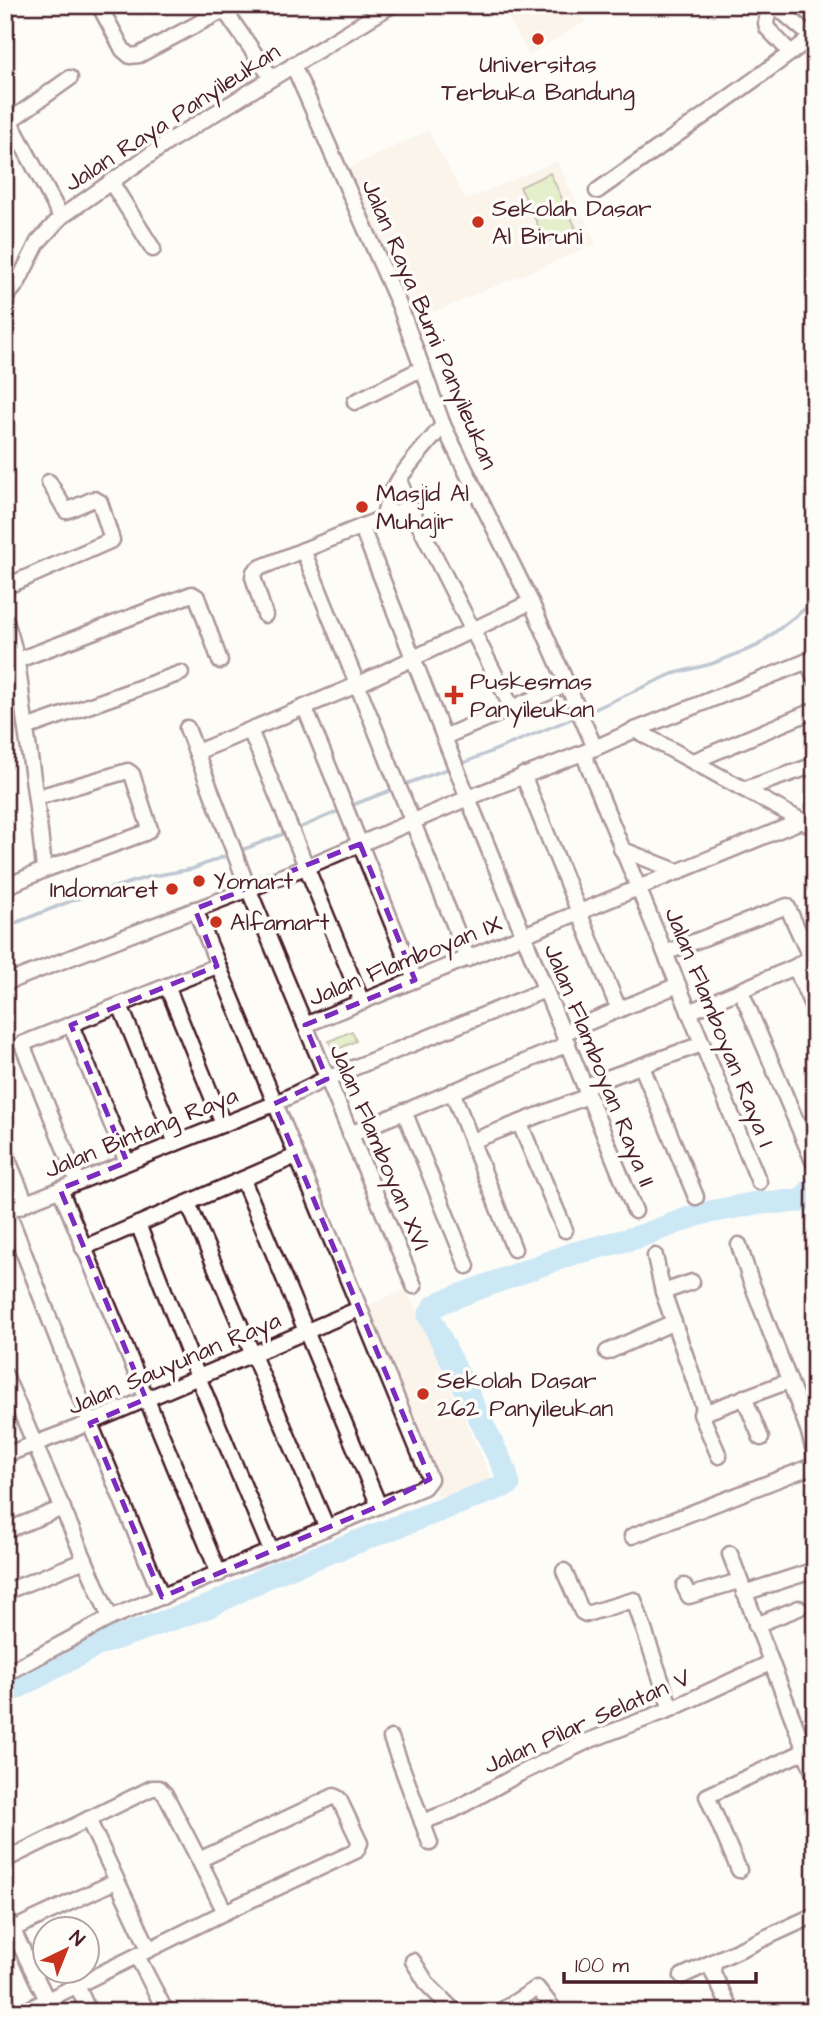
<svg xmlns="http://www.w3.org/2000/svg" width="820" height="2017" font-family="'Architects Daughter',sans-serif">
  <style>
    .built { fill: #f5eada }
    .green { fill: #c8df95; stroke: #897f60; stroke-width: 2 }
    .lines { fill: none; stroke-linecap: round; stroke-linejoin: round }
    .stream { stroke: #7589a2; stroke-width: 3.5 }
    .river { stroke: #91d0f2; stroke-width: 23 }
    .street-casing { stroke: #4a1f2b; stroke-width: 19 }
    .street { stroke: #fdfcf7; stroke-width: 14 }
    .marked { fill: none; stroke: #7b2cbf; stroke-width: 5; stroke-dasharray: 14 9; stroke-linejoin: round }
    .poi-dot { fill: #c8321e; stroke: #fdfcf7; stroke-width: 2.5 }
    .labels { text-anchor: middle; stroke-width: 7; stroke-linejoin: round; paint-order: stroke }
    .poi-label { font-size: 24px; fill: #4a1f2b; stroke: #fdfcf7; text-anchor: start }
    .street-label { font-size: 24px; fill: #4a1f2b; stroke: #fdfcf7 }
  </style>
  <rect width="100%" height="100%" fill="#fdfcf7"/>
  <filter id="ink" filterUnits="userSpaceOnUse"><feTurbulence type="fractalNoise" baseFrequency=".0143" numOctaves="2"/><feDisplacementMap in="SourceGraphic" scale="14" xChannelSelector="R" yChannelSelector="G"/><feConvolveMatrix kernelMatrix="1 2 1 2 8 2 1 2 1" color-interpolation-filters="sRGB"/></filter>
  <g filter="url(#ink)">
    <g class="built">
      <polygon points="501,5 575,5 585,22 529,55"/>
      <polygon points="428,131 466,200 557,161 596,244 414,320 347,169"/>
      <polygon points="406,1289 491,1478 440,1501 359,1309"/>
    </g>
    <g class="green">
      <polygon points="550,173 576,228 546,242 520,187"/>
      <polygon points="352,1031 356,1041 334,1051 329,1041"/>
    </g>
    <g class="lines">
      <g class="stream">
        <polyline points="595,709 672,674 711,664 757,646 815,601"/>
        <polyline points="461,764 571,719"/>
        <polyline points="403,785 450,768"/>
        <polyline points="350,806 394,789"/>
        <polyline points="297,829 341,810"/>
        <polyline points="242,850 288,832"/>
        <polyline points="5,927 76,899 148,877 192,869 228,855"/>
      </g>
      <polyline class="river" points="5,1694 99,1644 210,1606 273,1574 509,1484 505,1470 429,1315 434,1307 442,1302 571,1254 638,1237 700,1214 756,1203 801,1201 815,1185"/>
      <g class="street-casing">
        <g id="street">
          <polyline points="99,5 123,50 130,56 139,55 218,13 227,14 271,77"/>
          <polyline points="770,5 766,23 767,28 791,53"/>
          <polyline points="5,112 61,217"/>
          <polyline points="11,120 70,78"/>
          <polyline points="111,182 153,249"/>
          <path d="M597,191C669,140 742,90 812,37L774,5"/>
          <polyline points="5,298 17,284 38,242 61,217 171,140 392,5"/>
          <polyline points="355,402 423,368"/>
          <polyline points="399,480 410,507 512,708"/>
          <path d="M384,518C387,483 422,452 443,425"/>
          <polyline points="362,528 468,798 635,1211"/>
          <polyline points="303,550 468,959"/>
          <polyline points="5,587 112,540 100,502 94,499 66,511 49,482"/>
          <polyline points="265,615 253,577 254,572 259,568 410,507"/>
          <path d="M5,619C20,659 20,690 26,730C33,777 40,823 44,870"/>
          <polyline points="807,661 815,679"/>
          <polyline points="5,665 192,594 197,597 220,661"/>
          <polyline points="305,708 415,980"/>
          <polyline points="26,728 181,673"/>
          <polyline points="187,728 248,888 414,1286"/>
          <polyline points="250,730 362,1002"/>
          <polyline points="635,730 815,658"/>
          <polyline points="444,737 568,684"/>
          <polyline points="595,748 635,730 815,828"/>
          <polyline points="197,752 357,685 531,602"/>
          <polyline points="583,753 759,1182"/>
          <polyline points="694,761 815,710"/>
          <polyline points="523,775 619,1010"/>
          <polyline points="745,789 815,765"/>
          <polyline points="621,849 679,872"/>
          <polyline points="5,887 44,870 145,833 150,829 132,774 128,771 38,797"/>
          <polyline points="665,953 787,906 807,950 809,958 795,967 689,1012"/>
          <polyline points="795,967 815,1012"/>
          <polyline points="5,983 306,867 468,798 595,748 531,602 443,425 400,307 293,65"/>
          <polyline points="167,986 223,1124"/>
          <polyline points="741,991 813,1161"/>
          <polyline points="120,1005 176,1143"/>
          <polyline points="71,1025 127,1162"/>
          <polyline points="305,1025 801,821"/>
          <polyline points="563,1033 678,985"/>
          <polyline points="642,1067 696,1197"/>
          <polyline points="585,1086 702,1044"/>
          <polyline points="452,1091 514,1249"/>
          <polyline points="404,1111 467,1266"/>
          <polyline points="520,1124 565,1230"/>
          <polyline points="350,1134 568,1044"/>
          <polyline points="472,1141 588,1096"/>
          <polyline points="5,1153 26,1203 19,1207"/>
          <polyline points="243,1180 379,1506"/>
          <polyline points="78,1182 22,1044 217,966"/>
          <polyline points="60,1189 219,1574"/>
          <polyline points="26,1203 274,1104 319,1082 545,990"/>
          <polyline points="188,1203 327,1528"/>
          <polyline points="8,1212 90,1423 162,1597"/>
          <polyline points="138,1224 198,1377 271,1551"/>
          <polyline points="739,1245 750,1279 808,1429 815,1455"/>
          <polyline points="83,1248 296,1156"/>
          <polyline points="655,1256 663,1292 705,1411"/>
          <polyline points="663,1292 692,1282"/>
          <polyline points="607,1352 674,1322"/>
          <polyline points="5,1375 110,1618"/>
          <polyline points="744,1397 761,1438"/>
          <polyline points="5,1455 90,1423 359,1309"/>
          <polyline points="719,1456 701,1414 789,1381"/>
          <polyline points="5,1531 63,1508"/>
          <polyline points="632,1536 815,1465"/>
          <polyline points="730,1554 815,1777"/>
          <polyline points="564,1571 582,1612 586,1614 634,1600 671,1709"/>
          <polyline points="684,1586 689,1596 739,1581"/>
          <polyline points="5,1592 85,1560"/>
          <polyline points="744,1593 815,1570"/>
          <polyline points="756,1625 799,1608"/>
          <polyline points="5,1674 110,1618 379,1506 424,1487 430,1479 195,909"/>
          <polyline points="391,1738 430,1843"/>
          <polyline points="88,1819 149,1949"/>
          <polyline points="422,1822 454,1810 519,1774 588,1741 671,1709 770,1663"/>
          <polyline points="5,1860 152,1788 159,1788 165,1794 199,1860 334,1796 339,1799 360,1843 356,1851 225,1912 23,2012"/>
          <polyline points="199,1860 225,1912"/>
          <polyline points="739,1870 707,1796 805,1751"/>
          <polyline points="5,1914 47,2000"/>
          <polyline points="13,1929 116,1881"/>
          <polyline points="137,1956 166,2012"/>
          <polyline points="413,1961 428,1985 455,2012"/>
          <polyline points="714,1963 713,1973 732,2012"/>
          <polyline points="682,1976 815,1915"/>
          <polyline points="77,1985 89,2012"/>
          <polyline points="499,2012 537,1988 556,2012"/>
          <polyline points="810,2012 815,2009"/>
        </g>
      </g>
      <use href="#street" class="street"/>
    </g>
  </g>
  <path d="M0 0H820V2017H0ZM360,844L415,980L305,1025L327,1079L274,1104L430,1479L379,1506L162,1597L90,1423L146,1399L60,1189L127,1162L71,1025L217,966L195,909Z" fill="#fdfcf7" fill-opacity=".55" fill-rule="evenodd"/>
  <path class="marked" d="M360,844L415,980L305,1025L327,1079L274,1104L430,1479L379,1506L162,1597L90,1423L146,1399L60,1189L127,1162L71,1025L217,966L195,909Z"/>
  <g class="poi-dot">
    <circle cx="538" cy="39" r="7"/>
    <circle cx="478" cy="222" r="7"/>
    <circle cx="362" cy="507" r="7"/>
    <path d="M450.5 684.5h7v7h7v7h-7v7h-7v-7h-7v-7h7z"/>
    <circle cx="199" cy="881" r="7"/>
    <circle cx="172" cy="889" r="7"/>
    <circle cx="216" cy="922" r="7"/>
    <circle cx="423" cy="1394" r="7"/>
  </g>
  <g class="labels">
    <g class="poi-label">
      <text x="538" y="72" text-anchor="middle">Universitas<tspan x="538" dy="28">Terbuka Bandung</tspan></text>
      <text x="492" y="216">Sekolah Dasar<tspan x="492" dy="28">Al Biruni</tspan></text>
      <text x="376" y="501">Masjid Al<tspan x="376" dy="28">Muhajir</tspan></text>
      <text x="470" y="689">Puskesmas<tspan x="470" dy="28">Panyileukan</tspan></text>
      <text x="213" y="889">Yomart</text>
      <text x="158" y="897" text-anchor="end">Indomaret</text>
      <text x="230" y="930">Alfamart</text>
      <text x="437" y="1388">Sekolah Dasar<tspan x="437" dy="28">262 Panyileukan</tspan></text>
    </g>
    <g class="street-label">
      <text transform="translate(172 117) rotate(-33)" y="8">Jalan Raya Panyileukan</text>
      <text transform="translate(430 324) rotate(67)" y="8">Jalan Raya Bumi Panyileukan</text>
      <text transform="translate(405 960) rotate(-22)" y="8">Jalan Flamboyan IX</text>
      <text transform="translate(720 1027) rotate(68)" y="8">Jalan Flamboyan Raya I</text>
      <text transform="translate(600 1065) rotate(68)" y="8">Jalan Flamboyan Raya II</text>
      <text transform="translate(141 1132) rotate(-22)" y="8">Jalan Bintang Raya</text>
      <text transform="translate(380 1147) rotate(67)" y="8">Jalan Flamboyan XVI</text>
      <text transform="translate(174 1363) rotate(-23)" y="8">Jalan Sauyunan Raya</text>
      <text transform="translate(587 1721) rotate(-24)" y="8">Jalan Pilar Selatan V</text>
    </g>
  </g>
  <rect width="820" height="2017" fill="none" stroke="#fdfcf7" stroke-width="28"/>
  <rect x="14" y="14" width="792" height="1989" fill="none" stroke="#4a1f2b" stroke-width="2.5" filter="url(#ink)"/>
  <g transform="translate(66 1950) rotate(43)"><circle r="33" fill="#fdfcf7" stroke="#b5a4a5" stroke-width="2"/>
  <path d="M0-5L12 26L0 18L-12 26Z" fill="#c8321e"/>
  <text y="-10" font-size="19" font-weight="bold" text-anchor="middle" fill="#4a1f2b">N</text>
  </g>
  <path d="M564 1972v10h192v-10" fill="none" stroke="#4a1f2b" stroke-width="3.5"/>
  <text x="575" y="1972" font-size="21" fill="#4a1f2b" stroke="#fdfcf7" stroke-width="5" paint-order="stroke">100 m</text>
</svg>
